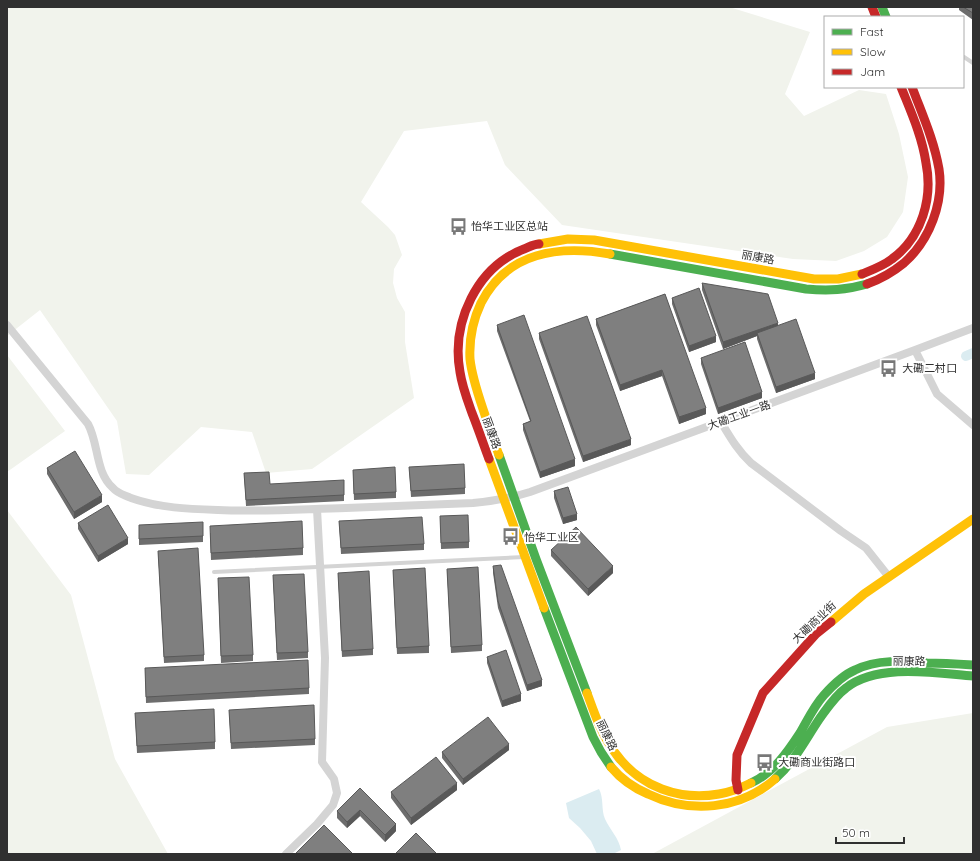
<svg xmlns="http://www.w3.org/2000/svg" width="980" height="861" font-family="Quicksand,'Noto Sans SC',sans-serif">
<rect width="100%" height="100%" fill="#fff"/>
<!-- green -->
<path fill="#f1f3ec" d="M7,7h722l81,25 -25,62 19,22 55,-26 27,4 13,40 9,43 -5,35 -16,25 -23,14 -28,10 -43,-2 -231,-34 -57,-60 -18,-44 -83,10 -43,71 27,25 7,8 7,20 -8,14 -1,14 4,15 8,14v30l9,56 -102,71 -46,4 -14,-41 -51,-5 -52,48 -23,-1 -9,-53 -77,-111 -33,26z
M7,355l58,76 -58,41z
M7,510l64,85 44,164 53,95h-161z
M973,713v141h-321l235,-127z"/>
<!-- water -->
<path fill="#dbecf1" d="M599,789c5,9 2,21 6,30 5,11 14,19 16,31l-8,4h-16l-6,-13 -11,-13 -11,-10 -3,-15z"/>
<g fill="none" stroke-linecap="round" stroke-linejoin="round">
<!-- canal -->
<path stroke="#dbecf1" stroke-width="10" d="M966,356l7,-3"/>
<!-- lane -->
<path stroke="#d4d4d4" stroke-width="4" d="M964,57l9,6
M214,572l310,-15"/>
<!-- street -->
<path stroke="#d4d4d4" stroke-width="8" d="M7,325l81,99c11,20 7,48 25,64 5,6 12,7 18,10 28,10 58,11 87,12 43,2 85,-1 128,-2 42,-2 85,-3 127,-5 20,-2 38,-5 57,-11l385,-142 58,-22
M915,350l22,44 36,31
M721,422c9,15 17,29 30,41l90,68 25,17 23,29
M286,854l31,-30 16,-19 4,-12 -3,-14 -12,-17 3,-104 -8,-149"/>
<!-- fast -->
<path stroke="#4caf50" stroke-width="9" d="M882,7l4,10
M610,254l196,35c23,2 40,1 61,-5
M499,455l37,104 51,134
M544,608l49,129 8,15 10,15
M775,779c21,-19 30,-39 45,-61 8,-11 15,-22 26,-30 32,-25 89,-15 127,-12
M751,783c22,-10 36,-30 49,-50 7,-12 14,-27 24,-38 9,-10 19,-20 31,-25 22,-11 48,-9 72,-7 15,0 31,1 46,2"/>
<!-- slow -->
<path stroke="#ffc107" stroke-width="9" d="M539,244l29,-5 26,1 220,39h24l24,-5
M499,455c-5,-13 -10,-27 -14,-40 -6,-18 -13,-37 -15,-56 -1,-19 3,-39 11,-56 26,-51 78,-58 129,-49
M489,459l55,149
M831,622l33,-28 109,-75
M587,693c8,22 15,43 29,61 24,33 64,47 103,40 12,-2 22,-6 32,-11
M611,767c10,12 23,21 37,27 42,20 92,16 127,-15"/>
<!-- jam -->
<path stroke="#c62828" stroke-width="9" d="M872,7l4,10
M862,274c10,-4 21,-8 30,-15 30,-22 41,-61 34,-96 -4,-27 -15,-51 -25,-76
M867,284c14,-5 26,-12 37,-21 26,-23 40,-61 35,-94 -5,-29 -17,-55 -27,-82
M489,459c-6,-16 -11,-31 -17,-46 -5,-14 -10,-27 -12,-41 -9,-50 17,-105 64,-123 5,-2 10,-5 15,-5
M738,790l-2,-10 1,-25 26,-62 53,-59 15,-12"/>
</g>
<!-- wall -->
<path fill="#6d6d6d" d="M959,7h14v13l-14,-10z
M702,283l76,42 37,54 -39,14 -19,-54v-3l-34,13 -21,-59z
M665,294l41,120 -27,10 -17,-48 -42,15 -24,-66v-6z
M672,298l44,44 -27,10 -17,-48z
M497,325l78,141 -35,12 -17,-48v-6l7,-3 -33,-90z
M539,333l92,112 -48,17 -44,-123z
M701,358l61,40 -44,16 -17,-50z
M409,467l56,21v6l-54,3z
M47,468l55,34 -28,17 -27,-45z
M353,470l43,22v6l-42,2z
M244,473l26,11 74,11v6l-98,5z
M554,491l23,29 -14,4 -9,-26z
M440,516l29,26v6l-28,1z
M339,521l85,23v6l-83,4z
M78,523l50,21 -30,18 -20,-33z
M139,525l64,11v6l-64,3z
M210,533l93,15v7l-92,5z
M551,550l62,23 -25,23 -37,-40z
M158,551l46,104v6l-40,2z
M493,566l49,120 -15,5 -29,-83 -5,-35z
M447,569l35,76v6l-31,2z
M393,570l36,76v7l-32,1z
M338,573l35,76v6l-31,2z
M273,575l35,77v6l-31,2z
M218,578l35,77v6l-32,2z
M487,657l34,44 -19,6 -15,-44z
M145,668l164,20v6l-163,9z
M229,710l86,29v6l-84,4z
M135,713l80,29v7l-78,4z
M509,750l-46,35 -21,-27v-6z
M360,788l36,43 -11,11 -25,-26 -13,12 -10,-10v-7z
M457,790l-46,35 -20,-27v-6z"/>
<!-- shaded-wall -->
<path fill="#595959" d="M778,323v6l-21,4v3l-34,13v-7z
M716,336v6l-27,10v-6z
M662,370v6l-42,15v-6z
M815,373v6l-39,14v-6z
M762,392v6l-44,16v-6z
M706,408v6l-27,10v-7z
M631,439v6l-48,17v-6z
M575,459v7l-35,12v-6z
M102,495v7l-28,17v-7z
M577,514v6l-14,4v-6z
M128,538v6l-30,18v-6z
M613,566v7l-25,23v-7z
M542,680v6l-15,5v-6z
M521,694v7l-19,6v-6z
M509,744v6l-46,35v-6z
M457,783v7l-46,35v-7z
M360,810v6l-13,12v-6z
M396,824v7l-11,11v-7z"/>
<!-- building -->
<path fill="#7f7f7f" stroke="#595959" d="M963,7h10v6z
M702,283l66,11 10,29 -55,19z
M699,288l17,48 -27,10 -17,-48z
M665,294l41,114 -27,9 -17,-47 -42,15 -24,-66z
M524,315l51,144 -35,13 -17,-48 8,-3 -34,-96z
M587,316l44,123 -48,17 -44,-123z
M796,319l19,54 -39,14 -19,-54z
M745,342l17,50 -44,16 -17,-50z
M75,451l27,44 -28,17 -27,-44z
M464,464l1,24 -54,3 -2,-24z
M395,467l1,25 -42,2 -1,-24z
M269,472l1,12 74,-4v15l-98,5 -2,-27z
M568,487l9,27 -14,4 -9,-27z
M108,505l20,33 -30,18 -20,-33z
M468,515l1,27 -28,1 -1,-27z
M422,517l2,27 -83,4 -2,-27z
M302,521l1,27 -92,5 -1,-27z
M203,522v14l-64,3v-14z
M576,527l37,39 -25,23 -37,-39z
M198,548l6,107 -40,2 -6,-106z
M501,565l41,115 -15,5 -29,-84 -5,-35z
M478,567l4,78 -31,2 -4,-78z
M425,568l4,78 -32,2 -4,-78z
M369,571l4,78 -31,2 -4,-78z
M304,574l4,78 -31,1 -4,-78z
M249,577l4,78 -32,1 -3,-78z
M506,650l15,44 -19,7 -15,-44z
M308,660l1,28 -163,9 -1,-29z
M314,705l1,34 -84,4 -2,-33z
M214,709l1,33 -78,4 -2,-33z
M488,717l21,27 -46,35 -21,-27z
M436,757l21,26 -46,35 -20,-26z
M360,788l36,36 -11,11 -25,-25 -13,12 -10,-11z
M324,825l29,29h-58z
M416,833l21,21h-42z"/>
<!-- icons -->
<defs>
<symbol id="bus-bare" viewBox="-9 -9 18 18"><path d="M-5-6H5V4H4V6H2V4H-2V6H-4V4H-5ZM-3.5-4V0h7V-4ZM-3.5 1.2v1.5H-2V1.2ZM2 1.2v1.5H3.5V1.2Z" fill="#787878" stroke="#fff" stroke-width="2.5" paint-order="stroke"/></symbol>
</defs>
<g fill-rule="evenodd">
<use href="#bus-bare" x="446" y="214" width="25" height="25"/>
<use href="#bus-bare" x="876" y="356" width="25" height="25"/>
<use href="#bus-bare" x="498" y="524" width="25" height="25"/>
<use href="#bus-bare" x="752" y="750" width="25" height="25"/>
</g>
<g text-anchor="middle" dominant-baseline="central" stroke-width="4" stroke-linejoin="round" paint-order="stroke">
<!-- poi labels -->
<g font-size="11" fill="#303030" stroke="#fff" text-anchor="start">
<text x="471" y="226">怡华工业区总站</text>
<text x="902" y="368">大磡二村口</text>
<text x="524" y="537">怡华工业区</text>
<text x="778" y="762">大磡商业街路口</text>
</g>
<!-- street labels -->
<g font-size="11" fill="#303030" stroke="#fff">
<text transform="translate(758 257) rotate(10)">丽康路</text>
<text transform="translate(739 415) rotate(-20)">大磡工业一路</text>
<text transform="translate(492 433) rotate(70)">丽康路</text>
<text transform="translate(814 622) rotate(-43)">大磡商业街</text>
<text transform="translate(909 661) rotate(1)">丽康路</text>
<text transform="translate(607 735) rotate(64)">丽康路</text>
</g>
</g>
<!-- border -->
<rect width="980" height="861" fill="none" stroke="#303030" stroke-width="16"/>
<!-- legend -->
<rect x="824" y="16" width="140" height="72" fill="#ffffff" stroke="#acacac"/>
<rect x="832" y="29" width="20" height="6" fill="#4caf50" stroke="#acacac"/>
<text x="860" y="36" font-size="12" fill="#303030">Fast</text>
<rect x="832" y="49" width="20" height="6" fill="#ffc107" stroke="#acacac"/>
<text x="860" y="56" font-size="12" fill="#303030">Slow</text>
<rect x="832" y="69" width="20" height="6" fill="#c62828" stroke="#acacac"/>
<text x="860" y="76" font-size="12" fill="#303030">Jam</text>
<!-- scale -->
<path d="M836 837v6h68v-6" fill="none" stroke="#303030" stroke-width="2"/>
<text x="842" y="837" font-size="12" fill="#303030" stroke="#ffffff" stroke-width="3" paint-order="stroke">50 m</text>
</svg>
